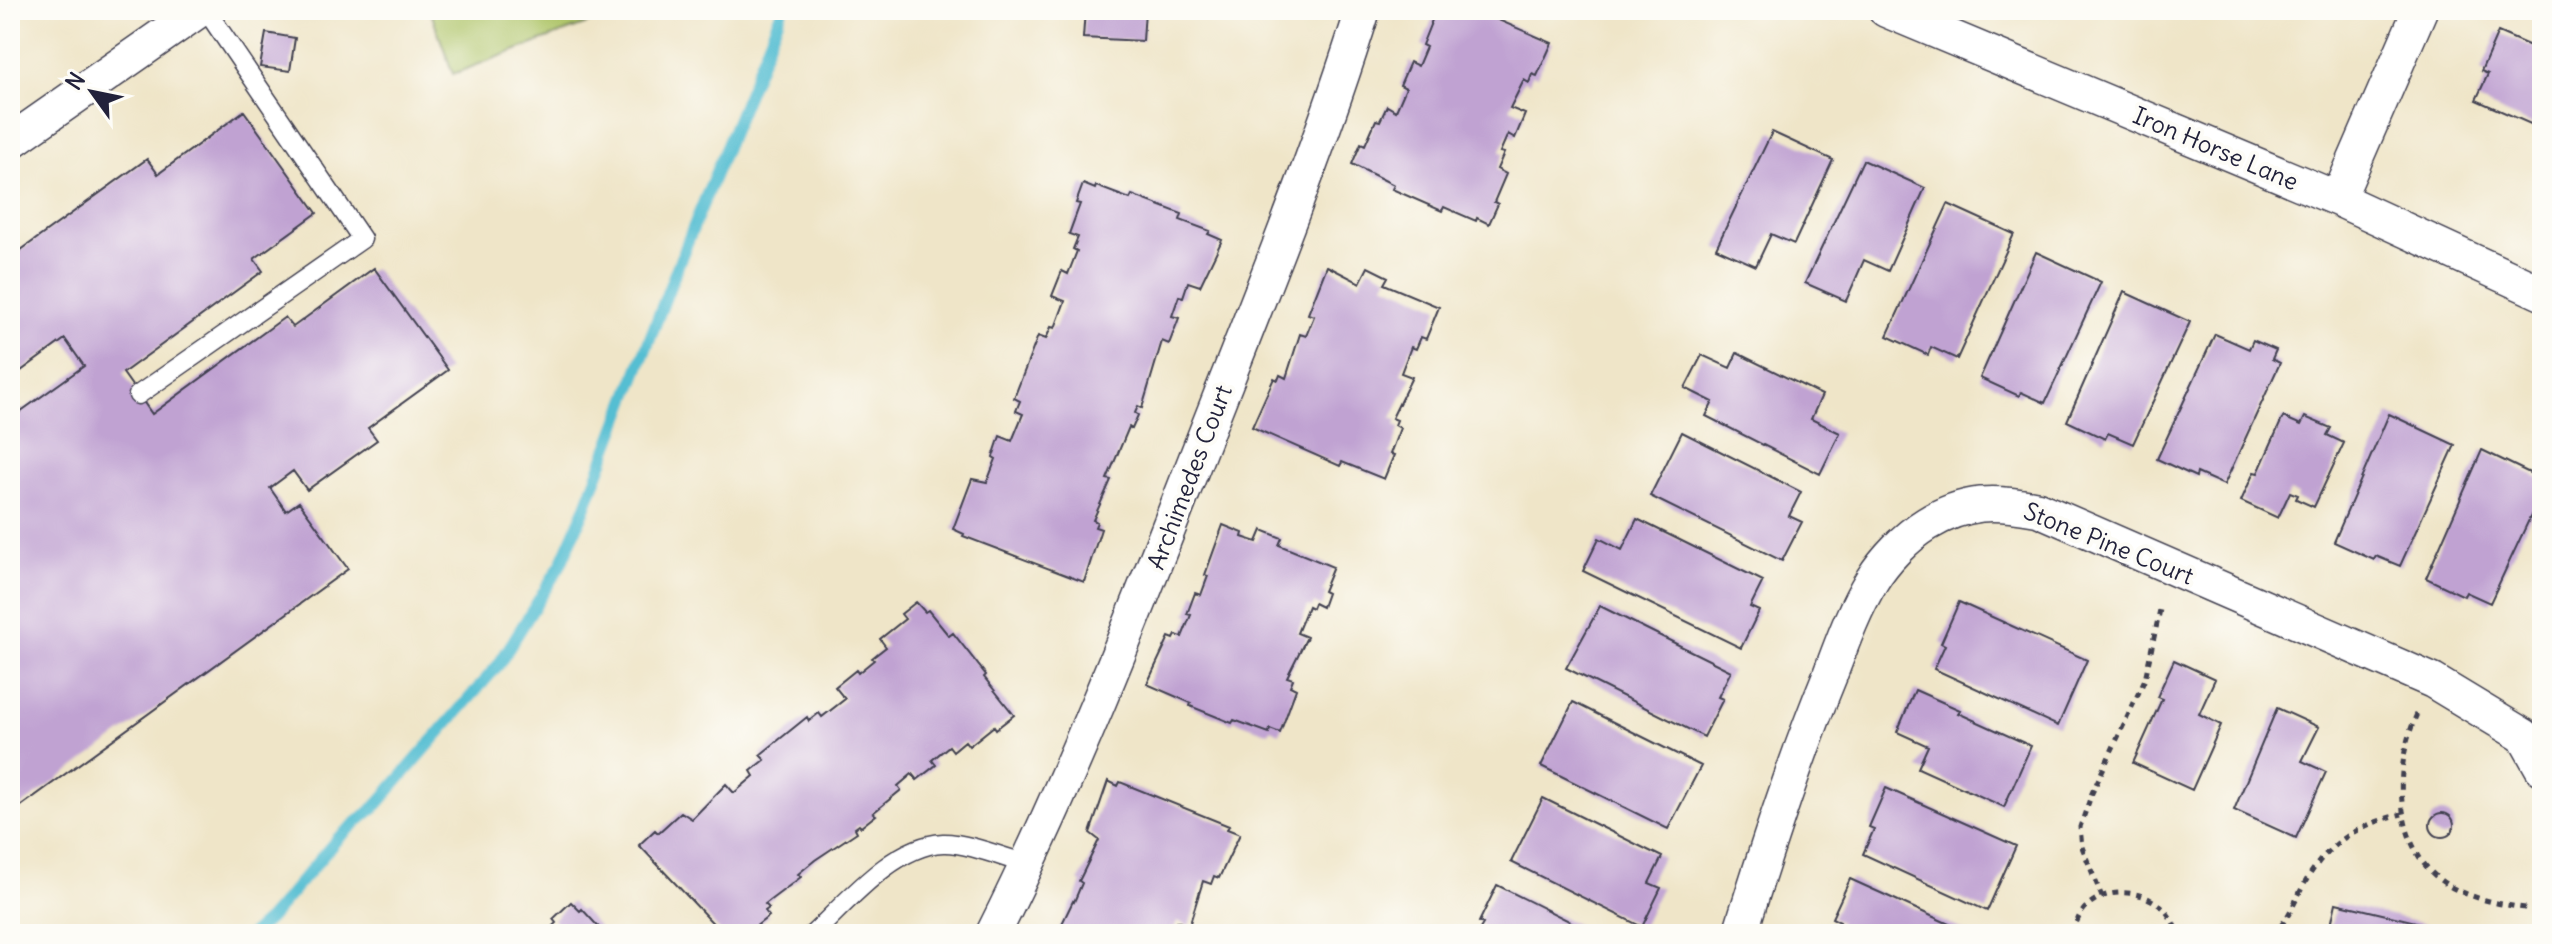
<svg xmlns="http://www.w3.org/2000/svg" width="2552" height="944" font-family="Delius,sans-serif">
<rect width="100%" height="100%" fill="#fdfcf7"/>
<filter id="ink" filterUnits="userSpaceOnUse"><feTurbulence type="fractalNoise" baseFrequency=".0125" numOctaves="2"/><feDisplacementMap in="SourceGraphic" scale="16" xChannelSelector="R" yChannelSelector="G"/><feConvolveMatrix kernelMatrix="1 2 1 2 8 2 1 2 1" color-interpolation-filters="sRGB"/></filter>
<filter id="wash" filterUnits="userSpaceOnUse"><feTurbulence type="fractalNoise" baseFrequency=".006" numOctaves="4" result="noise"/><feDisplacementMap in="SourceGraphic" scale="32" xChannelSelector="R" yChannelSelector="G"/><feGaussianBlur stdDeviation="1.8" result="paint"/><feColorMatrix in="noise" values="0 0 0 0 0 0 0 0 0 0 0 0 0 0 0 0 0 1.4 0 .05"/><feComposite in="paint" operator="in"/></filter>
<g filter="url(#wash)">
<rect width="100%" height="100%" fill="#efe5c8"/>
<!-- green -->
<path fill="#afc569" stroke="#687452" stroke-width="2" d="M430,10h194l-171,64z"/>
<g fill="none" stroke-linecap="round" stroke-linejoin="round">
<!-- stream -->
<path stroke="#55bed2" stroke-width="12" d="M252,934l17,-15 69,-81 37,-31 124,-143 62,-100 23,-53 94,-246 104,-255"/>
</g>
<g id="blocks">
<!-- building -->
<path fill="#c0a2d2" d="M1085,10h60l-2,31 -60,-3z
M1436,10h27l10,4 2,-4h25l-4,9 56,24 -15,33 -5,-2 -3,9 -5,-3 -14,28 15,6 -10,24 -7,-4 -8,18 4,1 -7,16 9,5 -12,28 4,2 -9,20 -12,-6 -1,3 -32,-14 -2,4 -50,-22 2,-4 -42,-21 9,-21 4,2 11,-25 4,1 7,-15 9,5 10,-23 -6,-3 10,-23 8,4 8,-19 -4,-2z
M2498,32l44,19v78l-66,-29 12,-26 -7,-3z
M266,33l29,5 -5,33 -30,-4z
M244,111l73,102 -63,46 9,12 -140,102 29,41 133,-97 8,10 81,-59 74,102 -80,58 9,12 -70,50 -14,-19 -23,17 16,23 13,-9 49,67 -338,245v-395l74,-53 -19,-27 -55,40v-121l137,-99 11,15z
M1772,132l61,28 -39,84 -23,-10 -15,32 -40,-18z
M1863,160l62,28 -37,83 -24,-11 -18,41 -41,-18z
M1083,184l12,5 1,-3 34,13 2,-4 50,19 -2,6 30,11 -2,3 14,6 -22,46 -12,-4 -5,15 -4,-1 -7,20 7,2 -10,26 -7,-3 -20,67 -4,-2 -3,7 3,2 -6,14 -3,-2 -22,52 4,1 -18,40 4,2 -2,5 6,2 -17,53 -121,-46 1,-2 -11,-5 19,-50 15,3 9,-23 -3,-2 7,-21 12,5 11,-27 -7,-3 4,-10 -6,-3 24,-62 8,3 5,-12 4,1 10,-27 -13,-5 10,-25 6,3 9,-23 -4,-2 5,-12 -9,-3 11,-30 -4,-1z
M1948,204l66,30 -57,125 -26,-12 -3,8 -41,-19z
M2036,252l65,30 -56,121 -24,-11 -2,4 -39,-18z
M1327,266l33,17 8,-16 20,10 -4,7 55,23 -13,32 -5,-2 -5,12 -5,-2 -10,26 11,4 -20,41 5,2 -2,5 5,3 -10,26 4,1 -10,24 -42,-17 -2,4 -88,-39 22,-49 4,2 2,-5 6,3 14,-44 6,2 8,-20 -6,-2z
M2124,292l66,30 -57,122 -25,-11 -3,6 -38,-18z
M2215,334l34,15 4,-9 23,10 -4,9 8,4 -56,122 -27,-12 -1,4 -39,-18z
M1737,353l85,42 -11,24 29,14 -20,41 -114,-58 7,-14 -28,-14 17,-33 28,13z
M2389,414l66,31 -55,121 -24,-10 -2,4 -40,-18z
M2283,417l18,8 4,-8 26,11 -4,7 17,8 -30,64 -18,-8 2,-4 -8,-3 -12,26 -37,-17 13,-29 4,1z
M1682,432l119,60 -12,24 13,6 -20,39 -132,-65z
M2482,450l60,29v13l-52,111 -24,-11 -2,4 -38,-18z
M1637,519l126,62 -13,26 9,4 -18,37 -158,-77 16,-33 23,12z
M1223,525l20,8 -1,4 15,5 5,-12 20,8 -3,7 54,22 -10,24 4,2 -5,14 -8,-4 -2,5 -4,-2 -11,27 10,4 -20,40 6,2 -3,7 6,3 -16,44 -10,-4 -1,4 -35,-13 -2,3 -42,-17 1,-3 -44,-19 22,-47 5,2 2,-4 6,2 9,-22 -4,-1 8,-21 6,2 7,-19 -3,-1z
M916,602l9,10 3,-2 21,26 4,-3 33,42 -2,2 30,38 -18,14 -2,-3 -25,20 -4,-5 -12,10 -4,-5 -17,14 4,5 -19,15 -5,-6 -14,12 3,4 -28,23 3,2 -15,12 -2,-2 -4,3 2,4 -42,28 -17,14 3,3 -36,27 4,4 -4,3 4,5 -23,18h-23l-84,-89 16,-15 3,3 23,-21 11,7 34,-35 8,9 20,-17 -3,-5 14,-11 -5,-5 47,-38 2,4 10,-8 3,4 23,-18 -10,-12 21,-17 2,3 16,-13 -2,-2 14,-11 -6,-8 25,-20 -4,-5z
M1959,602l128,58 -29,66 -124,-57 11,-24 -4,-2z
M1600,606l131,65 -13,26 5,2 -19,38 -138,-69z
M2174,660l41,19 -16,35 22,11 -29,65 -59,-27 29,-64 -5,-2z
M1915,690l45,20 -2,3 73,33 -27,61 -86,-39 10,-22 -31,-14z
M1573,702l128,64 -33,63 -127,-63z
M2277,708l42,19 -17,34 24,11 -30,66 -62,-28z
M1108,781l10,5 2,-4 109,44 -2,3 13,5 -21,44 -5,-2 -3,8 -8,-3 -14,45 -12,-5 -5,13h-115l16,-33 1,1 8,-19 -3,-2 20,-41 -9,-7z
M1886,788l130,58 -29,65 -124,-57 11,-25 -5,-2z
M1543,798l119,59 -13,26 12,5 -19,39 -131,-65z
M2430 825a12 12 0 1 1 24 0a12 12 0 1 1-24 0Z
M1850,879l121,55h-137l6,-12 -8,-4z
M1497,885l98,49h-118l6,-10 -4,-2z
M571,902l9,9 2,-2 23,25h-61l12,-11 -3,-4z
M2336,903l126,30v1h-133z"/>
</g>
</g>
<g filter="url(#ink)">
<use href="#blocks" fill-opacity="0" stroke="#413f50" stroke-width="2"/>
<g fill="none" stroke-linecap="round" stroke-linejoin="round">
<defs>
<path id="service" d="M138,395l224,-156 -156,-229
M813,934c33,-31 81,-89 130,-91 22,-1 62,15 84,21"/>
<path id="minor" d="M1886,10l452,189 204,94
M10,142l189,-132
M2338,199l82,-189
M993,934c80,-159 144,-325 209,-491 56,-143 115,-286 161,-433
M1740,934c27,-88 55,-174 90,-259 12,-32 24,-66 42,-95 13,-21 34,-43 55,-56 39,-24 68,-23 111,-15l395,172 91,55 18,32"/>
</defs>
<!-- service casing -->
<use href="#service" stroke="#413f50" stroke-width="21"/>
<!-- minor casing -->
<use href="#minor" stroke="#413f50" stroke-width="37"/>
<!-- path -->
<path stroke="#413f50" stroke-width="5" stroke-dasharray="6 6" stroke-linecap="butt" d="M2417,714c-26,56 -24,147 40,176 27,12 56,17 85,20
M2102,897l-20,-50 -2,-20 12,-34 53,-114 16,-74
M2074,934c6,-56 91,-54 103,0
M2272,934c13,-9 21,-28 28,-42 23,-46 53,-66 102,-78"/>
<!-- service -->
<use href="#service" stroke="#fff" stroke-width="18"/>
<!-- minor -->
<use href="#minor" stroke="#fff" stroke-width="34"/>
</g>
</g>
<g text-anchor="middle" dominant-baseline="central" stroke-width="8" stroke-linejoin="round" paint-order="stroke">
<!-- street labels -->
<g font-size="24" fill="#22223b" stroke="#fdfcf7">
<text transform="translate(2216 148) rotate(23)">Iron Horse Lane</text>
<text transform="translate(1189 477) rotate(-69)">Archimedes Court</text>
<text transform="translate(2109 543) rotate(22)">Stone Pine Court</text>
</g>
</g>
<!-- margin -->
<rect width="2552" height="944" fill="none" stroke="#fdfcf7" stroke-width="40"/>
<!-- north arrow -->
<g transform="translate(92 92) rotate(303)" stroke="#fdfcf7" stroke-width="6" paint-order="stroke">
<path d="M0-6L14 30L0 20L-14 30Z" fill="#22223b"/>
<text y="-12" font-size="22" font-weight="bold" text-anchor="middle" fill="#22223b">N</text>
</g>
</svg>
